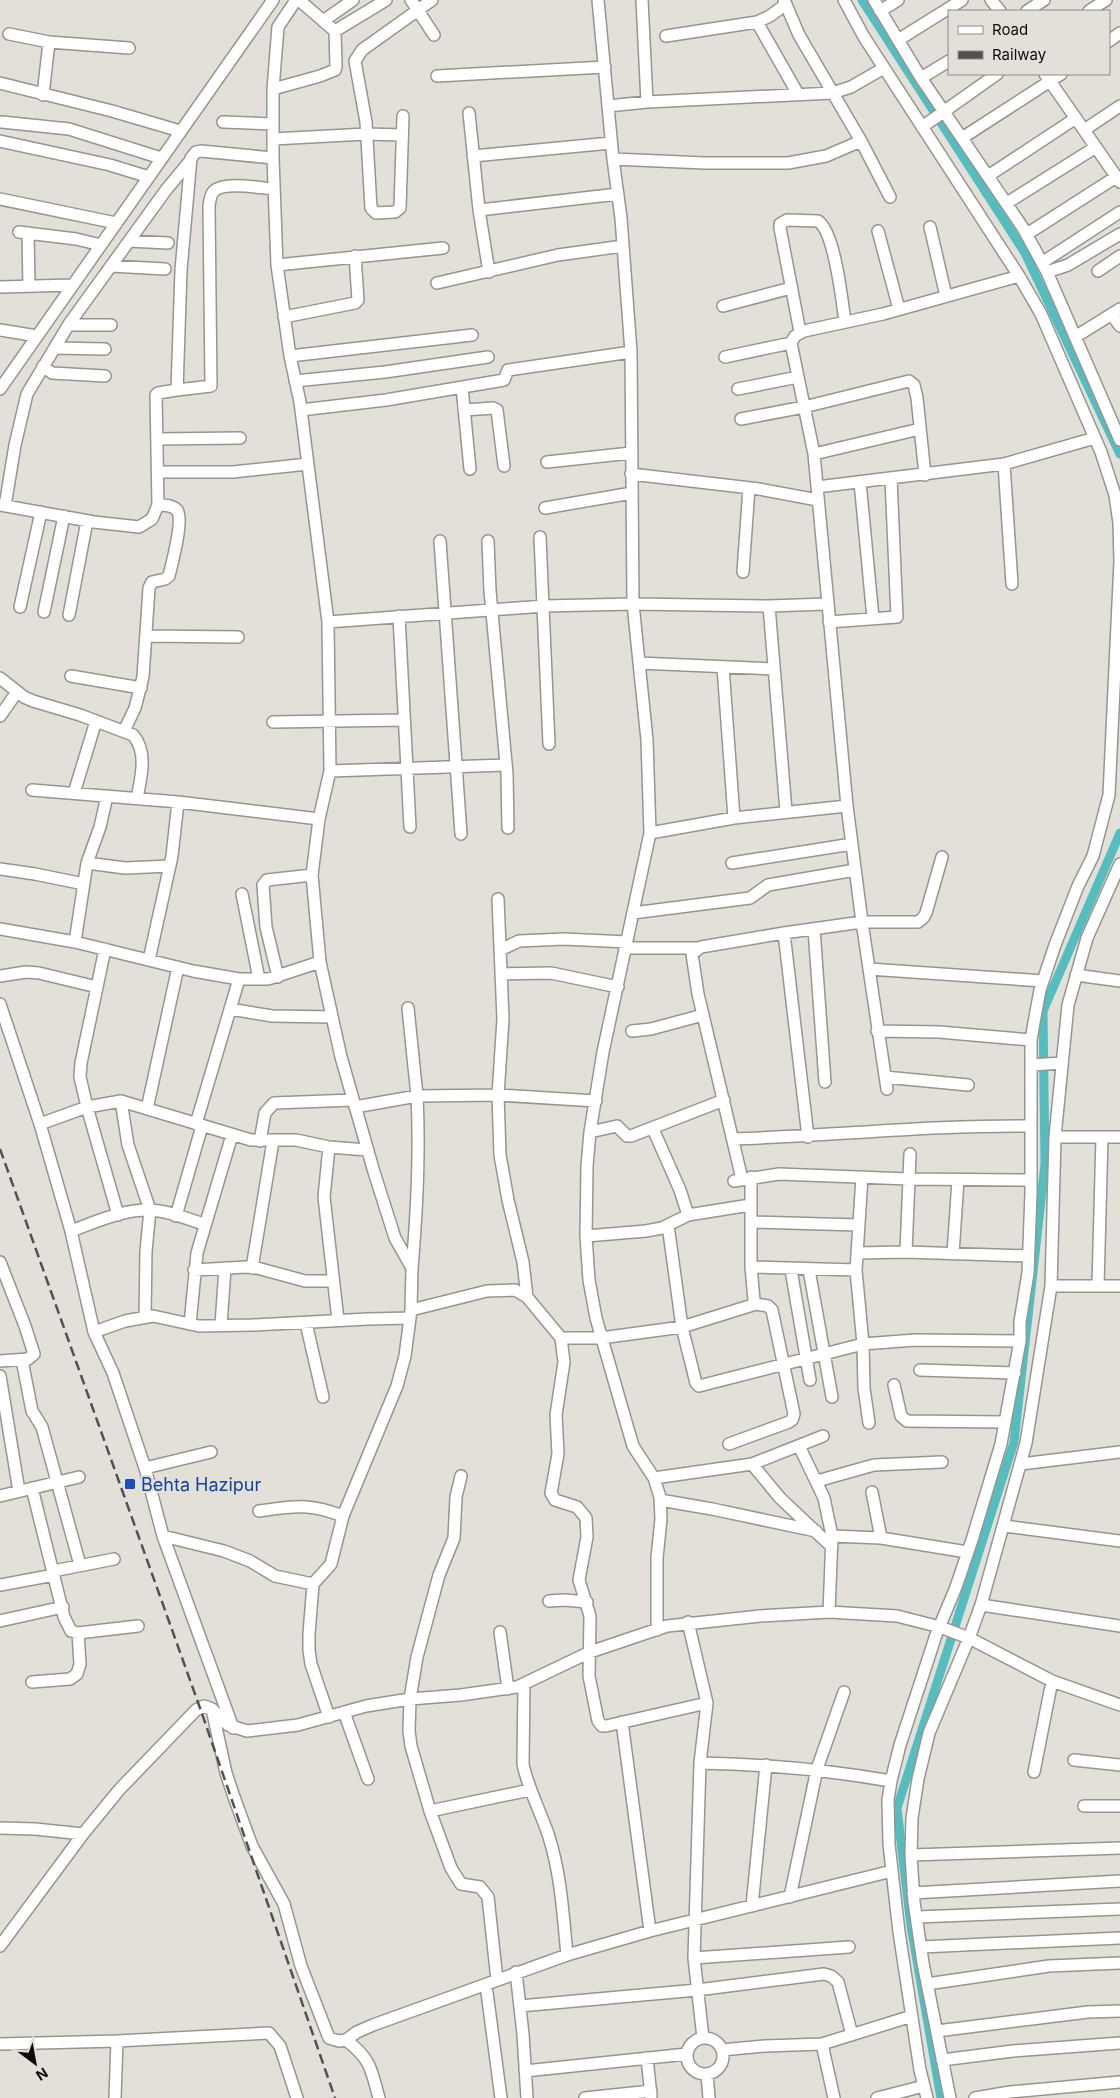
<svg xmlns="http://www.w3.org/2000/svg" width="1120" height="2098" font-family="Inter,sans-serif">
<rect width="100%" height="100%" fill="#e2e0d9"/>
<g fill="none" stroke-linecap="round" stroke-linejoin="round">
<!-- canal -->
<path stroke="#55bdbf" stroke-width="9" d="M862,0l163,253 95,201
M941,2098l-30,-172 -14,-118 117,-366 31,-278 -2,-153 77,-178"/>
<defs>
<path id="minor" d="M296,0l-18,27 -5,62v69l4,107 13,91 10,46 28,220 2,149 -11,48 -7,56 8,87 21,95 33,115 21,66 17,30 -1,42 -6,46 -8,30 -54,130 -12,48 -18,20 -4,50v16l2,14 18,53
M299,0l36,31 51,-31
M411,0l23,35
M598,0l15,159 8,59 10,134 2,252 14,136 3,93 -47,219 -13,80 -3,34 -1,70 3,44 7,38 37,128 21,32 6,19 1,22 -4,39v72
M642,0l5,102
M784,0l15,35 62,106 29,56
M844,0l20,37 155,239 22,38 60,138 14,43 4,28 1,38 -11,234 -16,61 -15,30 -23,59 -15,45 -5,27 -4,23v153l-3,80 -8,49v19l-19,103 -29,96 -16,47 -20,48 -36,110 -9,36 -3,19 1,44 10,88 21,138 7,28
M874,0l47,78 102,150 24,44 73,168
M991,0l9,11
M880,11l18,-11
M1027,11l17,-11
M1089,11l17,-11
M323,21l30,-21
M757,22l41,72
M9,34l40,8 80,6
M666,36l91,-14 13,-6 16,-12
M898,40l64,-40
M1109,41l11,-8
M1045,74l75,108
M437,76l168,-9
M921,78l28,-17
M0,83l112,28 68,20
M273,89l47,-13 15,-6 1,-3 -1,-36
M43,95l6,-53
M608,106l39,-4 185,-9 19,-6 33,-19
M469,113l10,97 10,62
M403,116l-3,92 -5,4 -19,1 -5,-5 -5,-86 -11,-61 7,-11 70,-50
M2,122l67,7 92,29
M223,122l50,2
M922,127l75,-53
M1084,130l36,-24
M962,138l99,-64
M273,139l93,-5 36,1
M0,141l110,24 39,12
M473,156l138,-13
M613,159l92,4h83l38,-7 35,-15
M988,176l88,-58
M0,199l116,24
M1007,203l89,-56
M479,210l139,-16
M930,227l16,69
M878,231l21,78
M19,232l57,7 25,6
M28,233l1,53
M1027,234l89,-57
M129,241l39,2
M1043,262l77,-50
M277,265l166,-17
M111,266l54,3
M1098,271l22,-15
M1047,272l21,-7 52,-31
M437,283l121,-28 65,-9
M0,287l72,-2
M723,306l68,-18
M1112,315l8,11
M284,317l71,-14 3,-3 -3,-44
M69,325h42
M0,330l37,6
M800,332l-20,-104v-4l7,-4 31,1c17,11 24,80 27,101
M1075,337l45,-28
M55,348l50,1
M290,356l182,-21
M725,357l66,-14
M43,366l9,7 53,3
M295,381l90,-9 103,-15
M462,387l8,82
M0,389l273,-389
M738,389l60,-12
M177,390l34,-4 -2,-180c1,-5 1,-11 5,-15 10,-10 46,-3 60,-2
M301,410l85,-10 118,-20 4,-10 123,-18
M464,410l29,-2 4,2 7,56
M741,419l63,-12 105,-26 5,4 3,13 8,77
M158,439l82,-1
M814,454l106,-25
M547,462l84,-9
M1004,464l8,120
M159,472h74l75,-8
M631,474l128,15 59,11
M860,482l13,136
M817,487l187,-23 91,-26
M0,505l94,17 45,5 13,-8 6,-14 -2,-110 2,-2 19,-3 4,-120 10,-112 5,-6 5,-1 72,7
M5,506l10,-61 12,-51 42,-70 97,-134 24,-29
M545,508l87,-15
M540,537l9,207
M440,541l21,293
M488,541l2,50 17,183 1,54
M743,572l6,-84
M769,606l17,205
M20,607l21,-95
M44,612l20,-96
M69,615l18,-94
M399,616l11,211
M328,622l216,-16 89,-2 136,2 58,-2
M829,622l68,-5 -6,-138
M146,636l92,1
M639,663l135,6
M723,667l11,151
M71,676l70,12
M0,678l24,19 9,4 47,14 53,20c15,17 8,43 4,63
M0,716l17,-24
M273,722l131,-2
M124,731l11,-23 8,-31 6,-89 3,-6 13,-3 4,-3c3,-13 15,-56 8,-66 -5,-5 -12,-5 -19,-5
M330,771l176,-6
M32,790l146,12 141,17
M74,793l22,-72
M650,833l84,-15 113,-12
M87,863l38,5 45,-2
M732,863l120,-19
M0,869l35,5 49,10
M242,894l17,85
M498,899l5,120 -5,76 2,60 8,45 15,62 4,35
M633,913l117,-15 18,-13 87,-15
M0,929l75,13 118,29 46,8h29l52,-17
M814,929l11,153
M784,933l24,204
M75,942l12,-79 13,-36 7,-31
M626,948h72
M105,949l-24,114 -1,14 7,30 31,108
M500,950l19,-9 45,-2 63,3
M149,960l23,-104 6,-54
M869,969l174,12
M501,974l50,-1 67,14
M1076,975l44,6
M0,976l26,-4 13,1 58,14
M278,977l-12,-50 -3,-42 4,-5 45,-5
M0,1004l40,120 31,107 23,101 19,41 32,95 18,68 70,192
M230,1009l42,7 60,1
M632,1031l19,-2 52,-14
M877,1031l62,1 92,8
M1031,1065l31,-2
M885,1077l83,8
M887,1089l-25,-167 -15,-116 -33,-352 -23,-111 4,-7 9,-5 79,-17 136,-38
M121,1101l7,44 22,65 -4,41 -1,66
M355,1107l62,-11 -9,-88
M147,1109l31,-142
M40,1124l47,-17 34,-6 130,39h45l33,7 38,3
M196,1124l43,-145
M653,1129l27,61 8,25
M590,1132l27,-6 10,10h4l93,-36
M1055,1137h65
M733,1139c99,-3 198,-14 297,-13
M260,1141l5,-28 9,-10 79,-3
M329,1147l-5,50 14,123
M862,1177l-6,93 7,74 1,44 5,35
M742,1179l-44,-185 -6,-40 9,-7 83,-14 78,-11h56l5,-4 3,-5 16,-56
M734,1181l45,-7 130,5 121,1
M176,1216l26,-90
M751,1222l107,3
M668,1225l14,102 14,56 3,3 164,-42 52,-4 105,1
M71,1231c27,-10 59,-25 88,-20 15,2 31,9 45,13
M586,1236l60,-5 16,-3 26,-13 62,-10
M906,1252l4,-98
M857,1253l49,-1 122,4
M953,1254l5,-74
M0,1262l25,64 9,28 -6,5 -28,2
M751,1267l105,3
M252,1268l21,-127
M412,1268c5,-58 8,-114 5,-172l81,-1 98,6
M194,1270l52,-3 11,1 48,13h28
M791,1270l19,110
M809,1270l23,127
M1098,1285l4,-148
M1051,1286h69
M411,1310l76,-19 28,-1 12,7 34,41 3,24 -8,53 2,39 -7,39 4,7 22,7 9,11 1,19 -8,43 11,36 -1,60 9,45 4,5h4l101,-23
M306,1323l17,74
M190,1324l7,-71 35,-118
M221,1325l4,-57
M94,1332l31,-11 28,-5 46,10 53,-1 116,-6 42,-1
M561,1338h40l81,-11 74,-23
M22,1360l10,51 10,16 38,138
M920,1370l95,3
M0,1376l19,115
M894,1385l7,31 6,5 97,1
M729,1444l60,-22 3,-2 2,-6 -22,-104 -4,-4 -12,-2 -2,-4 -3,-33v-90
M799,1446l25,52 8,38 -3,76
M752,1464l28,34 52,49
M1021,1464l99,-12
M145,1468l66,-16
M461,1476l-5,21 -2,41 -15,37 -22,82 -7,42 -1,32 2,15 19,65 21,57 10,16 19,3 8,10 9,83
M654,1478l98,-14 71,-28
M817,1481l57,-16 68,-3
M32,1488l32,129 7,14 7,2 60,-7
M872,1492l9,46
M0,1496l79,-19
M660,1500l52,9 104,22
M259,1511c36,-5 49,-8 84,5
M1004,1526l116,15
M163,1536l61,15 26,10 25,15 38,8
M832,1536l49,2 86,14
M53,1571l61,-12
M0,1585l54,-10
M549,1601l15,-1 23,2
M981,1605l139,21
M0,1621l63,-14
M688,1622l19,81 -7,60 -6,195 9,80
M500,1632l8,57
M32,1682l38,-3 7,-5 3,-10 -2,-31
M524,1684l-1,80c5,25 18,48 26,73 12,38 14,78 18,118
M212,1709l14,64 8,24 18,49 32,58 17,62 28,72 10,3 7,-1 11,-8 16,-7 194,-70 83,-24 242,-60
M344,1712l24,67
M622,1722l28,209
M1074,1760l46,5
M700,1763c65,1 127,7 191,18
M1034,1772l18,-91
M1084,1806h36
M430,1811l100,-21
M0,1828l35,1 48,5
M911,1855l209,-7
M913,1893l207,-12
M790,1897l27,-128 27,-77
M752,1906l14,-141
M917,1917l203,-8
M0,1946l83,-112 36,-44 77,-80 8,-4 8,3 16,16 19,6 51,-6 68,-19 44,-7 51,-4 56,-8 73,-35 77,-26 93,-10 69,-4 68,4 43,11 29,11 83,43 68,24
M921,1947l199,-9
M694,1958l155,-11
M516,1972l7,62 4,64
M927,1984l122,-18 71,-3
M486,1985l15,113
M520,2006l177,-16 127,-16 7,2 7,6 14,53
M937,2031l151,-19 32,-1
M687 2056a18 18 0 1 1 36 0a18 18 0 1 1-36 0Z
M346,2040c25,19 25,29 33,58
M0,2044l117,-3 152,-8 11,13 17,52
M822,2044l12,54
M722,2050l43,-4 57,-2 90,-28
M647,2058l4,38
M942,2060l71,-9 107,-8
M525,2071l162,-17
M707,2074l2,24
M115,2098l2,-57
M585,2098l66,-7
M877,2098l47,-12
M950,2098l-27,-135 -9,-61 -3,-47 1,-37 6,-39 11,-46 40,-95 12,-33 45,-162 25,-157 4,-149 13,-132 19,-67 33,-74
M975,2098l35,-6 110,-10"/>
</defs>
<!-- minor casing -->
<use href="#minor" stroke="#97958e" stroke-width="14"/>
<!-- minor -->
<use href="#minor" stroke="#fff" stroke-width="11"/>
<!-- rail -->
<path stroke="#52514d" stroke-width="2.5" stroke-dasharray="10 5" stroke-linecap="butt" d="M0,1149l200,559 135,390"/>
</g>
<!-- markers -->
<rect fill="#1a4fb4" stroke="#e2e0d9" stroke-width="2" x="124" y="1478" width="12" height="12" rx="2.5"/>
<g text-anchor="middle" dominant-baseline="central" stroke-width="4" stroke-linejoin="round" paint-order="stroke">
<!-- transit labels -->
<g font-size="18" fill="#164399" stroke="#e2e0d9" text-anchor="start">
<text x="141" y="1484">Behta Hazipur</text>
</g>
</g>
<!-- legend -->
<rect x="948" y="10" width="162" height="65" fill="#e2e0d9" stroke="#8d8b86"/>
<rect x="958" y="26" width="25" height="8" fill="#ffffff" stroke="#8d8b86"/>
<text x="992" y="35" font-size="15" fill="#0d0c0a">Road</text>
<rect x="958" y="51" width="25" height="8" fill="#52514d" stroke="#8d8b86"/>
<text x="992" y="60" font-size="15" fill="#0d0c0a">Railway</text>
<!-- north arrow -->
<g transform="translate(35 2063) rotate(148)" stroke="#e2e0d9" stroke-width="4" paint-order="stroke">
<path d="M0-4L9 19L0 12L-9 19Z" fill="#0d0c0a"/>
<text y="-8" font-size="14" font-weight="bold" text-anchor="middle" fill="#0d0c0a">N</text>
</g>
</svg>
